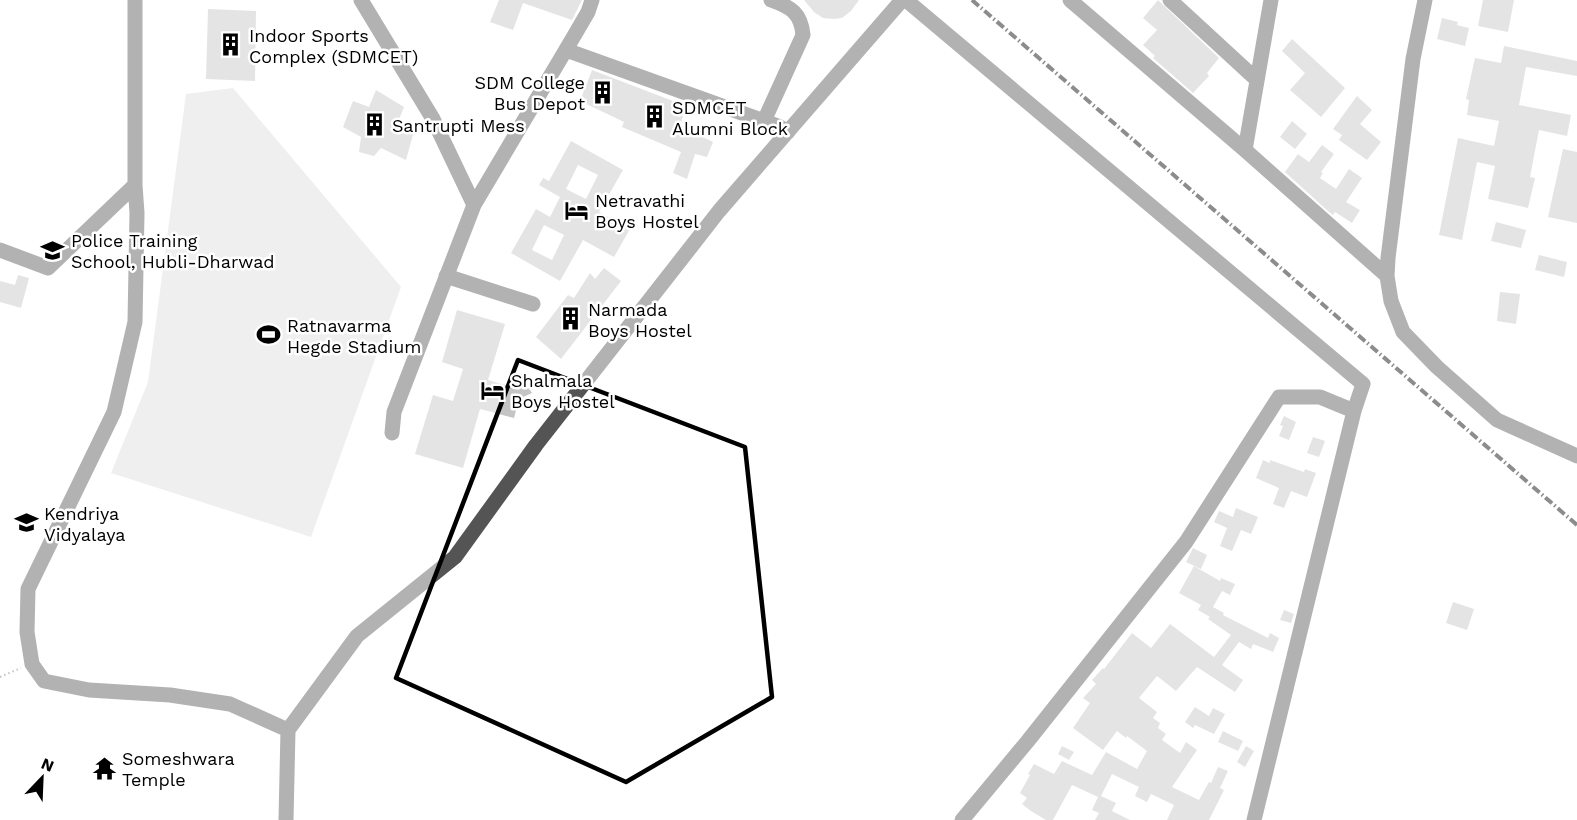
<svg xmlns="http://www.w3.org/2000/svg" width="1577" height="820" font-family="'Work Sans',sans-serif">
<rect width="100%" height="100%" fill="#fff"/>
<!-- green -->
<path fill="#dbdbdb" d="M233,88l168,199 -90,250 -200,-64 37,-91 38,-288z"/>
<!-- building -->
<path fill="#c4c4c4" fill-rule="evenodd" d="M499,0h83l-10,20 -49,-17 -10,27 -23,-8z
M804,0h55l-8,11 -9,7 -8,1 -11,-1 -9,-6z
M1158,0l61,58 -12,15 2,3 -16,17 -40,-35 2,-2 -12,-11 14,-15 -14,-12z
M1483,0h31l-6,32 -30,-6z
M208,9l48,2 -1,70 -49,-2z
M1442,18l16,4 -1,3 12,3 -4,18 -28,-7z
M1292,39l53,49 -24,29 -31,-27 15,-17 -23,-22z
M1504,46l73,15v15l-51,-9 -7,38 52,10 -4,21 -28,-6 -9,47 5,1 -7,30 -40,-9 7,-33 -18,-4 -15,78 -23,-5 19,-97 36,8 5,-25 -32,-6 2,-15 -3,-1 9,-41 26,5z
M592,70l94,36 -6,20 33,16 -6,15 -12,-3 -8,25 -14,-6 8,-21 -59,-25 2,-5 -44,-21z
M376,90l28,17 -6,15 16,9 -8,29 -25,-12 -7,8 -15,-4 2,-15 -18,-10 10,-26 16,6z
M1357,96l15,14 -12,14 21,18 -14,18 -28,-20 3,-5 -9,-6z
M1292,121l15,13 -12,15 -15,-12z
M571,141l52,29 -24,42 31,17 -16,28 -31,-17 -23,41 -49,-28 25,-44 14,8 10,-20 -21,-12 4,-7 6,3zM578,165l20,10 -12,24 -20,-10zM544,225l20,10 -12,25 -20,-10z
M1322,145l12,9 -13,18 2,1 -3,5 16,11 13,-20 13,9 -16,24 14,8 -8,13 -17,-11 -2,3 -4,-3 -44,-40 13,-18 11,8z
M1563,149l14,3v71l-29,-6z
M1496,222l30,8 -5,18 -30,-7z
M1539,255l28,7 -3,15 -29,-7z
M604,268l17,13 -60,78 -25,-22 32,-42 6,3 16,-25 5,6z
M18,275l11,3 -8,30 -21,-6v-21l15,4z
M1500,292l20,2 -4,30 -19,-3z
M457,310l48,14 -17,56 24,7 11,-7 9,13 -13,6 -5,19 -34,-9 -17,59 -48,-14 18,-59 20,6 10,-32 -21,-7z
M1284,416l12,6 -7,18 -10,-4 4,-10 -3,-1z
M1313,437l12,4 -6,16 -12,-4z
M1263,460l7,3v-3l34,12 1,-3 11,4 -9,24 -16,-6 -7,17 -11,-4 6,-16 -23,-10z
M1236,508l22,9 -7,17 -10,-4 -9,21 -12,-5 7,-18 -13,-6 5,-11 14,6z
M1193,548l14,7 -6,14 -15,-7z
M1194,566l26,15 1,-3 14,6 -5,11 -8,-4 -9,16 11,6 -1,2 45,23 2,-5 9,5 -6,14 -20,-8 -2,5 -12,-7 -17,23 21,15 -8,12 -38,-25 -21,24 -19,-15 -18,22 18,14 -4,6 7,5 -2,5 8,6 -4,6 18,13 6,-11 11,8 -25,37 27,13 10,-18 2,1 7,-16 10,4 -8,17 4,2 -15,30h-42l7,-15 -23,-11 -4,8 -12,-6 4,-9 -27,-13 -11,22 15,7 -4,8 18,9h-35l4,-7 -7,-3 6,-13 -26,-12 -19,35h-7l-15,-9 -9,-7 5,-6 -7,-5 10,-18 -2,-1 6,-10 20,10 8,-13 30,14 14,-23 31,17 10,-18 -20,-15 -1,2 -9,-7 -14,19 -30,-22 17,-25 -7,-5 13,-14 -4,-4 11,-12 1,1 28,-36 19,15 19,-24 44,33 17,-22 -23,-16 2,-2 -12,-7 3,-5 -22,-12z
M1453,602l21,7 -7,21 -21,-7z
M1284,610l10,4 -3,9 -11,-3z
M1195,707l14,9 4,-8 12,6 -11,20 -19,-9 -2,3 -8,-6z
M1223,731l20,10 -5,10 -20,-9z
M1062,746l12,6 -5,8 -11,-6z
M1246,746l8,5 -9,16 -8,-5z"/>
<g fill="none" stroke-linecap="round" stroke-linejoin="round">
<!-- path -->
<path stroke="#767676" stroke-width="2" stroke-dasharray="1.5 3" stroke-linecap="butt" d="M0,677l21,-9"/>
<!-- minor -->
<path stroke="#545454" stroke-width="15" d="M135,0v185l2,28 -2,109 -21,90 -86,177 -1,43 5,32 12,17 45,9 81,5 60,9 58,26
M361,0l72,119 41,86
M906,0l457,384 -9,27 -100,409
M1070,0l175,150 142,126
M1170,0l87,80
M1425,0l-12,59 -25,199 -1,18 4,25 12,31 34,35 60,53 80,36
M566,50l212,76 10,6
M764,121l39,-86c-2,-22 -12,-28 -32,-35
M1245,150l26,-150
M0,250l48,18 87,-83
M446,276l87,28
M392,433l2,-21 80,-207 100,-169 14,-24 4,-12
M286,820l2,-90 69,-94 98,-79 81,-112 183,-234 183,-211
M962,820l65,-78 159,-200 93,-145h41l34,14"/>
<!-- rail -->
<path stroke="#000" stroke-width="4" stroke-dasharray="9 3 1.5 3" stroke-linecap="butt" d="M972,0l605,525"/>
</g>
<!-- marked area -->
<path d="M0 0H1577V820H0ZM518,360l227,87 27,250 -146,85 -230,-104z" fill="#fff" fill-opacity=".55" fill-rule="evenodd"/>
<path fill="none" stroke="#000" stroke-width="4.5" stroke-linejoin="round" d="M518,360l227,87 27,250 -146,85 -230,-104z"/>
<!-- icons -->
<defs>
<symbol id="building-bare" viewBox="-9 -9 18 18"><path d="M-4-6H4V6H1V3H-1V6H-4ZM-2.5-4.3h1.7v1.8h-1.7ZM.8-4.3h1.7v1.8H.8ZM-2.5-1h1.7V.8h-1.7ZM.8-1h1.7V.8H.8Z" fill="#000" stroke="#fff" stroke-width="2.5" paint-order="stroke"/></symbol>
<symbol id="hotel-bare" viewBox="-9 -9 18 18"><path d="M-6-4.5h1.5V1H6V5H4.5V3h-9V5H-6ZM-4 0a1.8 1.8 0 1 1 3.6 0ZM.5 0V-2.5h3Q6-2.5 6 0Z" fill="#000" stroke="#fff" stroke-width="2.5" paint-order="stroke"/></symbol>
<symbol id="university-bare" viewBox="-9 -9 18 18"><path d="M0-5L7-2L0 1L-7-2ZM-4 1L0 2.5L4 1V4Q0 6-4 4Z" fill="#000" stroke="#fff" stroke-width="2.5" paint-order="stroke"/></symbol>
<symbol id="stadium-bare" viewBox="-9 -9 18 18"><path d="M0-5a6.5 5 0 1 0 0 10a6.5 5 0 1 0 0-10ZM-3.5-1.8h7v3.6h-7Z" fill="#000" stroke="#fff" stroke-width="2.5" paint-order="stroke"/></symbol>
<symbol id="school-bare" viewBox="-9 -9 18 18"><path d="M0-5L7-2L0 1L-7-2ZM-4 1L0 2.5L4 1V4Q0 6-4 4Z" fill="#000" stroke="#fff" stroke-width="2.5" paint-order="stroke"/></symbol>
<symbol id="temple-bare" viewBox="-9 -9 18 18"><path d="M0-6L5-2H3V0L6.5 2.5H4V6H1.5V3h-3V6H-4V2.5H-6.5L-3 0V-2H-5Z" fill="#000" stroke="#fff" stroke-width="2.5" paint-order="stroke"/></symbol>
</defs>
<g fill-rule="evenodd">
<use href="#building-bare" x="214" y="28" width="33" height="33"/>
<use href="#building-bare" x="586" y="76" width="33" height="33"/>
<use href="#building-bare" x="638" y="100" width="33" height="33"/>
<use href="#building-bare" x="358" y="108" width="33" height="33"/>
<use href="#hotel-bare" x="560" y="194" width="33" height="33"/>
<use href="#university-bare" x="36" y="234" width="33" height="33"/>
<use href="#building-bare" x="554" y="302" width="33" height="33"/>
<use href="#stadium-bare" x="252" y="318" width="33" height="33"/>
<use href="#hotel-bare" x="476" y="374" width="33" height="33"/>
<use href="#school-bare" x="10" y="506" width="33" height="33"/>
<use href="#temple-bare" x="88" y="752" width="33" height="33"/>
</g>
<g text-anchor="middle" dominant-baseline="central" stroke-width="5" stroke-linejoin="round" paint-order="stroke">
<!-- poi labels -->
<g font-size="18" fill="#000" stroke="#fff" text-anchor="start">
<text x="249" y="35">Indoor Sports<tspan x="249" dy="21">Complex (SDMCET)</tspan></text>
<text x="585" y="82" text-anchor="end">SDM College<tspan x="585" dy="21">Bus Depot</tspan></text>
<text x="672" y="107">SDMCET<tspan x="672" dy="21">Alumni Block</tspan></text>
<text x="392" y="125">Santrupti Mess</text>
<text x="595" y="200">Netravathi<tspan x="595" dy="21">Boys Hostel</tspan></text>
<text x="71" y="240">Police Training<tspan x="71" dy="21">School, Hubli-Dharwad</tspan></text>
<text x="588" y="309">Narmada<tspan x="588" dy="21">Boys Hostel</tspan></text>
<text x="287" y="325">Ratnavarma<tspan x="287" dy="21">Hegde Stadium</tspan></text>
<text x="511" y="380">Shalmala<tspan x="511" dy="21">Boys Hostel</tspan></text>
<text x="44" y="513">Kendriya<tspan x="44" dy="21">Vidyalaya</tspan></text>
<text x="122" y="758">Someshwara<tspan x="122" dy="21">Temple</tspan></text>
</g>
</g>
<!-- north arrow -->
<g transform="translate(42 778) rotate(23)" stroke="#ffffff" stroke-width="4.5" paint-order="stroke">
<path d="M0-4.5L10 22L0 15L-10 22Z" fill="#000000"/>
<text y="-9" font-size="16" font-weight="bold" text-anchor="middle" fill="#000000">N</text>
</g>
</svg>
